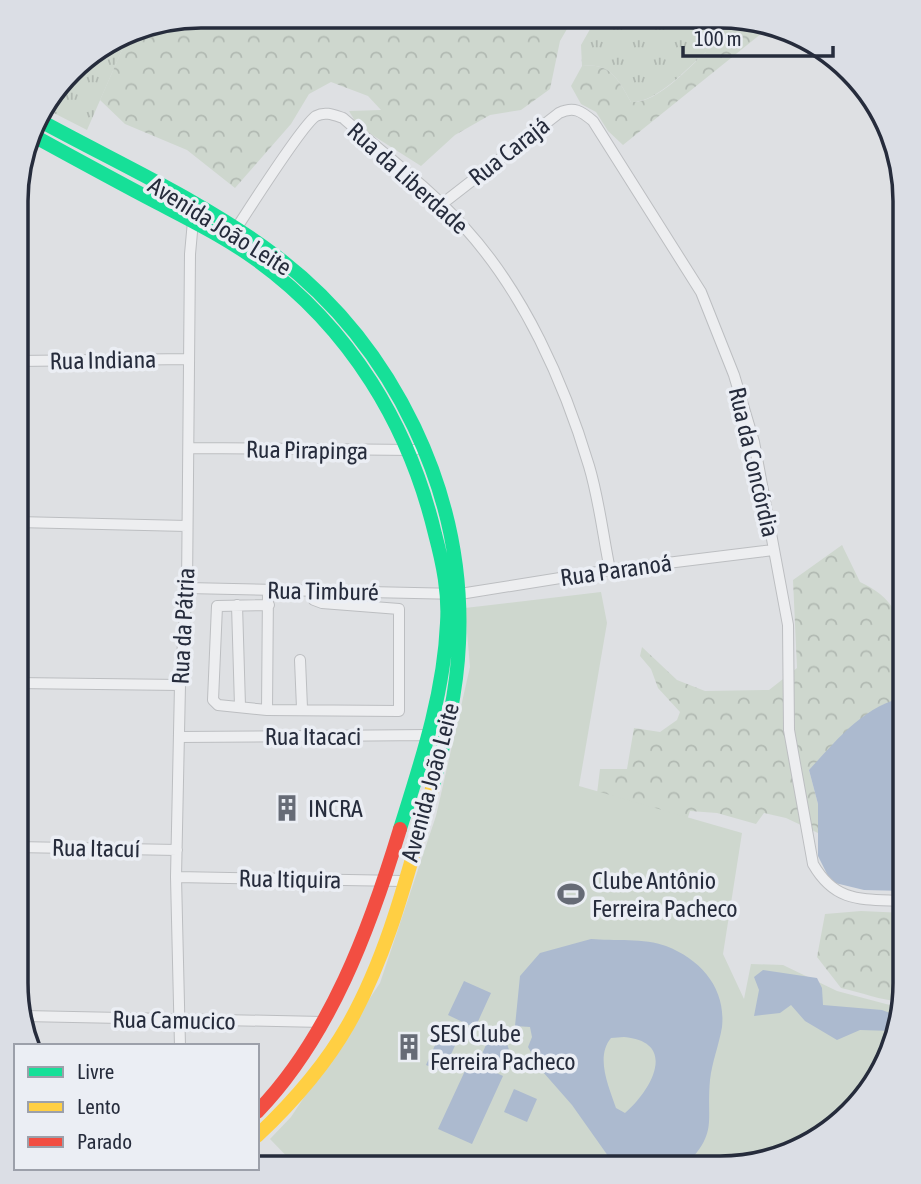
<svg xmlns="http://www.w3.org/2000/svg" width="921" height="1184" font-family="'Asap Condensed',sans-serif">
<defs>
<pattern id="grass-tufts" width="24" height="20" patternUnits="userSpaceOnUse" patternTransform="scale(1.75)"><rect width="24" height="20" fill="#ced7ce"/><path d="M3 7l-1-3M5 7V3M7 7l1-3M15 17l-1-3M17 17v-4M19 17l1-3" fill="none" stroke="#b1b9b2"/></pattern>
<pattern id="forest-crowns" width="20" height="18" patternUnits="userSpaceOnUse" patternTransform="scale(1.75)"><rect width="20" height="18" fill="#ced7ce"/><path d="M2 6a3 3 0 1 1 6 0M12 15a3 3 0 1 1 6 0" fill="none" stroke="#b1b9b2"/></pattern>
</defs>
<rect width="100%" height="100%" fill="#dee0e3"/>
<!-- grass -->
<path fill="url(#grass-tufts)" d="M597,17c38,0 72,5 109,17v18c-19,16 -49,51 -75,50 -13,-23 -21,-40 -49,-36l-1,-21z
M183,19l-8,6 -49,16 -39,89 -45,-23 37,-46 62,-35z"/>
<!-- forest -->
<path fill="url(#forest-crowns)" d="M201,16l373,1 -14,24 -10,48 -29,21 -31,5 -35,20 -34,31 -63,-40 -9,-15 32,-1 -13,-14 -37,-14 -22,12 -18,30 -56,64 -48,-38 -62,-26 -25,-24 26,-59c25,-9 50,-21 75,-25z
M646,17h99l28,11 -11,5 -139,112 -15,-14 -12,-19 -15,-8 -10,-18 11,-20c28,-4 36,13 49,36 26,2 57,-34 75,-50l-1,-18c-19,-7 -42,-6 -59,-17z
M842,545l18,37c55,25 42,67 36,117l-87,71 9,34v29l-32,-15 -22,-5 -8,11 -39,-11 -27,-2 -11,34 -98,79 19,-155h27l7,-41 26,4 17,-12 3,-8 -22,-24 -7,-19 -11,-13 2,-9 35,33 28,11 64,-1 28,-22 -4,-88z
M861,911l44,2 -2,88c-19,1 -42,-9 -62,-13l-24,-31 8,-43z"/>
<!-- park -->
<path fill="#ced7ce" d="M601,592l6,31 -28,163 163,47 -19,121 21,45 7,-35 32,1 54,26 64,17 -27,78 -62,58 -80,24h-434l-28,-29 21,-22 89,-134 56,-167 34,-149 -5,-59z"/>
<!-- water -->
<path fill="#acbacf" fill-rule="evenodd" d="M905,698v193l-41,-1 -33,-8 -13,-26v-52l-9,-34c25,-27 57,-67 96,-72z
M591,939c22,2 54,-1 75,7 36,14 60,43 56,81 -3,18 -10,35 -12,53 -4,44 9,52 -27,88h-62l-8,-5 -41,-58 -29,-33 -15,-25 4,-10 -2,-10 -15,-1 5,-50 20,-23zM624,1037c55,5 27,54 1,76l-9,-5c-7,-21 -21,-51 -5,-70z
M763,970l54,8 5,10 1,17 59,5 16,6 -5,15 -33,-1 -23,10 -32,-19 -14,-16 -11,8 -26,3 5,-26 -5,-13z
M464,981l27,12 -16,35 -27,-13z
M502,1028l9,28 -4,9 -25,-11 10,-23z
M441,1032l17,7 -15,33 -17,-7z
M470,1060l33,16 -31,68 -34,-15z
M514,1089l23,10 -10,23 -23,-10z"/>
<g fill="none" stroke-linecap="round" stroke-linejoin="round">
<defs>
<path id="street" d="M442,204l117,-91c15,-7 22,-2 34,8l108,171 33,83 20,67 34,183 1,105 24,134c23,40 50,35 92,37
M236,229c11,-17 67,-105 80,-113 9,-5 18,-1 27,2 41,36 85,69 122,110 59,65 99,154 124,238 10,33 14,70 21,104
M17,361l172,-2
M189,448l226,2
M17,522l170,4
M187,588l273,6 150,-24 163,-20
M268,590l-1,120 132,1v-102l-77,-6 -8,-3 1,-10
M237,605l3,101
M300,660l2,48
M16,683l164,2
M267,710l-49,-5 -5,-5 4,-94 52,-1
M179,737l249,-2 19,3
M16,847l161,3
M176,877l227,4
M24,1016l299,6
M180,1046l-4,-169 4,-192 7,-97 3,-334 3,-33 7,-13"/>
</defs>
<!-- street casing -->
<use href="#street" stroke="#bcbec1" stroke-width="12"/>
<!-- street -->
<use href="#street" stroke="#edeef0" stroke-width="10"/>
<!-- fast -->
<path stroke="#16e098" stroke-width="14" d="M37,119c80,44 166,82 239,137 118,90 190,238 183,387 -2,50 -14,98 -27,146
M32,135c42,23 84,46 126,68 34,18 69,35 100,58 92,67 151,164 177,273 8,30 14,59 12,89 -3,71 -26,139 -47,206"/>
<!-- slow -->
<path stroke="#ffcf43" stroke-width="14" d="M257,1136c35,-33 67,-69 91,-111 41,-72 61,-157 84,-236"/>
<!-- jam -->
<path stroke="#f24e42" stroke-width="14" d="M257,1112c73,-75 113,-184 143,-283"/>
</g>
<!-- icons -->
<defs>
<symbol id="building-bare" viewBox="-9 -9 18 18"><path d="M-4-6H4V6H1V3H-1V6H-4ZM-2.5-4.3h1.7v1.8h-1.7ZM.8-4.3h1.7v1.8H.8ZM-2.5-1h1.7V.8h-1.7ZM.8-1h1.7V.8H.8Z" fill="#666b76" stroke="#ebeef4" stroke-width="2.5" paint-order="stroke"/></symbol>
<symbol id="stadium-bare" viewBox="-9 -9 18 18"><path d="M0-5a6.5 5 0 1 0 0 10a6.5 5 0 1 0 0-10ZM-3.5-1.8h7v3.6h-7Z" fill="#666b76" stroke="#ebeef4" stroke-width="2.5" paint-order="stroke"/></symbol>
</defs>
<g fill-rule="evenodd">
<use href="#building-bare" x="268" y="789" width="38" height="38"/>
<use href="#stadium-bare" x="552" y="875" width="38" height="38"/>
<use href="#building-bare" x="390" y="1028" width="38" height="38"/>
</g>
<g text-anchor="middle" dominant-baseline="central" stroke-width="7" stroke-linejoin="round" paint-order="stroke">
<!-- street labels -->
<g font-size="24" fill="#262c3c" stroke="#ebeef4">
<text transform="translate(509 151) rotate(-38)">Rua Carajá</text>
<text transform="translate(408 178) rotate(42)">Rua da Liberdade</text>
<text transform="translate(220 226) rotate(32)">Avenida João Leite</text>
<text transform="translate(103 360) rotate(-1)">Rua Indiana</text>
<text transform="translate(307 450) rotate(1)">Rua Pirapinga</text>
<text transform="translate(754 462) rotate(77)">Rua da Concórdia</text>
<text transform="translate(616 570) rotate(-8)">Rua Paranoá</text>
<text transform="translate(323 591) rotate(1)">Rua Timburé</text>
<text transform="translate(183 626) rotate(-87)">Rua da Pátria</text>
<text x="313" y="736">Rua Itacaci</text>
<text transform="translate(430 782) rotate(-75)">Avenida João Leite</text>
<text transform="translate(96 848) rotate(1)">Rua Itacuí</text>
<text transform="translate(290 879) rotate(1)">Rua Itiquira</text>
<text transform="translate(174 1020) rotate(1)">Rua Camucico</text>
</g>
<!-- poi labels -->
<g font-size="24" fill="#262c3c" stroke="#ebeef4" text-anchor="start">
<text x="308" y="808">INCRA</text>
<text x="592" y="880">Clube Antônio<tspan x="592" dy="28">Ferreira Pacheco</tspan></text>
<text x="430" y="1033">SESI Clube<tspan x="430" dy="28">Ferreira Pacheco</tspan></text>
</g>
</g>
<!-- crop -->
<path d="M0 0H921V1184H0ZM201 28H720A173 173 0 0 1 893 201V983A173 173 0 0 1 720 1156H201A173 173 0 0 1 28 983V201A173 173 0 0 1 201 28Z" fill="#dbdee5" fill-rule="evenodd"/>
<path fill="none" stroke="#262c3c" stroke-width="3.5" d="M201 28H720A173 173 0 0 1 893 201V983A173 173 0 0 1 720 1156H201A173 173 0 0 1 28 983V201A173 173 0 0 1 201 28Z"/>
<!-- legend -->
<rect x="14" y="1044" width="245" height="126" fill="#ebeef4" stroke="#9ca0aa" stroke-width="2"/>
<rect x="28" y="1067" width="35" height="10" fill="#16e098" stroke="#9ca0aa" stroke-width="2"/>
<text x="77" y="1079" font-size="21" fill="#262c3c">Livre</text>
<rect x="28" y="1102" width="35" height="10" fill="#ffcf43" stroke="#9ca0aa" stroke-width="2"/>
<text x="77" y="1114" font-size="21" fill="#262c3c">Lento</text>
<rect x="28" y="1137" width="35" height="10" fill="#f24e42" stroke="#9ca0aa" stroke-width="2"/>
<text x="77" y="1149" font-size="21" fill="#262c3c">Parado</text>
<!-- scale -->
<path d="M683 46v10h150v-10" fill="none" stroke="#262c3c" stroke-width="3.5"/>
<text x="694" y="46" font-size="21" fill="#262c3c" stroke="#ebeef4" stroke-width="5" paint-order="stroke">100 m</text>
</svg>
